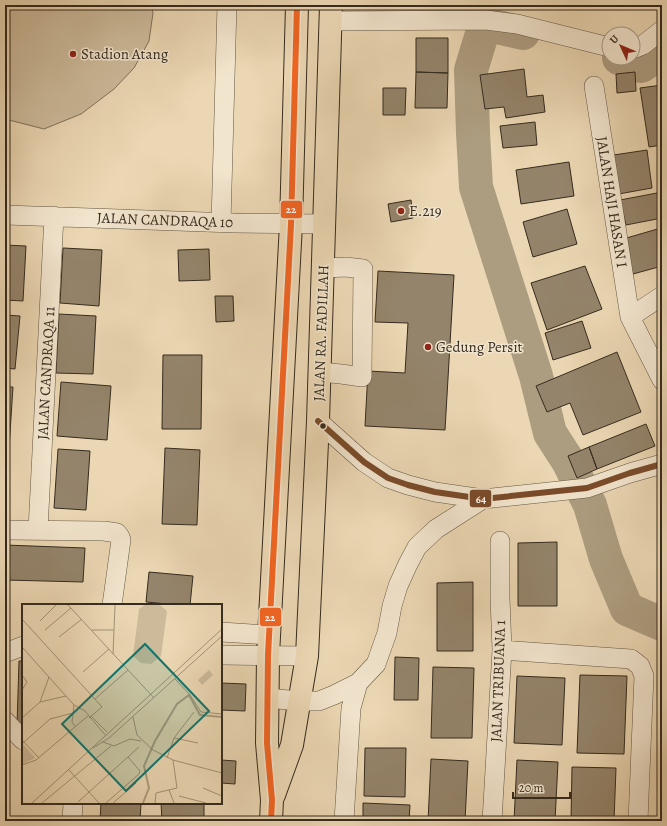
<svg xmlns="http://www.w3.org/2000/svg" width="667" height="826" font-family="Alegreya,serif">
<rect width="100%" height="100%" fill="#ebd7b3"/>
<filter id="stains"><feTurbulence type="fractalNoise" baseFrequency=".005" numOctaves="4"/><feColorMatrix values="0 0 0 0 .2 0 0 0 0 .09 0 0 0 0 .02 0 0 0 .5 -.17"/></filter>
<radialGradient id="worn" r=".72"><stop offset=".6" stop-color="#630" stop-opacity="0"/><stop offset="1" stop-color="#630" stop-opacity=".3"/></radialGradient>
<!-- green -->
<path fill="#ccba9a" stroke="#80725c" d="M5,5h146l2,8 -4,28 -15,27 -20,21 -33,25 -37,15 -39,-10z"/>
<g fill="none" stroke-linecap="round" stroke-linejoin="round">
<!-- river -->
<path stroke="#ad9d80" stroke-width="34" d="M523,33l-38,-9 -14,46 2,63 3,54 60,189 14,57 18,28 22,44 16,54 21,50 35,15
M619,58l22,8 21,-14"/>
</g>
<!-- building -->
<path fill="#94846b" stroke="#352b1e" d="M581,5h40v4l-40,-1z
M416,38h32v35l-32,-1z
M524,69l3,28 16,-2 2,17 -39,6 -2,-11 -19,2 -5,-34z
M416,72l32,1 -1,35h-32z
M635,72l1,19 -19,2 -1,-19z
M662,85v60l-13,2 -9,-59z
M383,88h23l-1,27h-22z
M535,122l2,23 -34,3 -3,-22z
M647,150l5,38 -39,7 -6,-39z
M569,162l5,34 -53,8 -5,-34z
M657,193l5,25 -36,7 -6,-25z
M411,200l2,18 -22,4 -3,-18z
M567,209l10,35 -44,13 -10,-35z
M661,228l1,38 -29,8 -10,-35z
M5,245l21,1 -3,55 -18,-1z
M63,248l39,2 -3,56 -39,-3z
M209,249l1,31 -31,1 -1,-31z
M585,266l17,43 -55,21 -16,-47z
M378,271l76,4 -9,155 -80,-4 3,-55 37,2 3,-50 -33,-1z
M215,296h18l1,25 -18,1z
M59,314l37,2 -3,58 -37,-1z
M5,315l15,1 -5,53 -10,-1z
M582,321l9,27 -38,12 -8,-27z
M617,352l24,60 -58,23 -13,-32 -23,9 -11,-26z
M163,355h39l-1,74h-39z
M61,382l50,4 -4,54 -50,-4z
M5,387h8l-4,61h-4z
M646,424l9,22 -58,23 -8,-22z
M589,447l8,22 -20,9 -9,-22z
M5,448h4l-4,59z
M165,448l35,2 -3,75 -35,-1z
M58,449l32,2 -4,59 -32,-2z
M557,542v64h-39v-63z
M5,545l80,3 -2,34 -78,-2z
M149,572l44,4 -3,29h-11l-33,-3z
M473,582v69h-36v-68z
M395,657l24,1 -1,42h-24z
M19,661h4v65h-6z
M433,667l41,1 -2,70h-41z
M580,675l47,1 -3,78 -47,-1z
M517,676l48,2 -3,67 -48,-2z
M221,683l25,1 -1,27 -24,-1z
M365,748h41l-1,49 -41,-1z
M431,759l37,2 -3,60h-37z
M221,760l15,1 -1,23 -14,-1z
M517,760l41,2 -3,59h-41z
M572,767l44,1 -2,53h-43z
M101,803h40l-1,18h-40z
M161,803h43v18h-42z
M363,803l47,2 -1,16h-46z"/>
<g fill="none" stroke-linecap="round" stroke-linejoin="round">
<defs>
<path id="minor" d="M331,21l155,-1 31,4 92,23
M633,49l10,-4 19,-15
M594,86l36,231 32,63
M5,215l229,8 90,1
M221,223l6,-218
M630,317l32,-21
M320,372l21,2 21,3 1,-108 -17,-2 -23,1
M318,421l46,41 24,16 20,7 27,7 48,7 104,-11 43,-15 32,-9
M5,530l99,1 13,2 3,4 1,3 -9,65
M38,530l16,-314
M221,632l48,3
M502,650l129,9 9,7 4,10 -6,145
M5,653l18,-7
M221,655l86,1
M267,698l32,3h20l15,-6 24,-12 18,-19 11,-31 5,-27 6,-20 10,-22 9,-17 19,-18 47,-30
M5,721l18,19
M72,821l1,-18
M344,821l7,-113 7,-25
M492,821l10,-171 -2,-52v-57"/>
<path id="major" d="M274,795l18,-50 15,-89 11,-235 13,-416
M271,821l1,-21 -5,-57 1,-88 23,-431 6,-219"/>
</defs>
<!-- minor casing -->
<use href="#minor" stroke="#625643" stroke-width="20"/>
<!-- major casing -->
<use href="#major" stroke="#352b1e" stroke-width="24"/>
<!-- minor -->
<use href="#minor" stroke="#f2e5ce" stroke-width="19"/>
<!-- major -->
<use href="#major" stroke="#ebd7b3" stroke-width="22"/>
<defs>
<path id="bus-1" d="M318,421l46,41 24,16 20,7 27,7 48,7 104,-11 43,-15 32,-9"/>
<path id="bus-2" d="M271,821l1,-21 -5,-57 1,-88 23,-431 6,-219"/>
</defs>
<!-- bus-1 casing -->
<use href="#bus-1" stroke="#f2e5ce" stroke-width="9"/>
<!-- bus-2 casing -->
<use href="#bus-2" stroke="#f2e5ce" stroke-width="9"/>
<!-- bus-1 -->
<use href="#bus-1" stroke="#7a4b2a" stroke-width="6"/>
<!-- bus-2 -->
<use href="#bus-2" stroke="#f26522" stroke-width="6"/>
</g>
<!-- markers -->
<g fill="#8f2418" stroke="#f2e5ce" stroke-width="1.5">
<circle cx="73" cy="54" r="4"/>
<circle cx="401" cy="211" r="4"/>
<circle cx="428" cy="347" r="4"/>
</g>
<circle fill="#352b1e" stroke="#f2e5ce" stroke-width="1.5" cx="323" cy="426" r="3.5"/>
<g text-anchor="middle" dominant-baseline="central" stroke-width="3" stroke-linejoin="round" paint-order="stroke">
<!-- poi labels -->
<g font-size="15" fill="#352b1e" stroke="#f2e5ce" text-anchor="start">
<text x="81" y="54">Stadion Atang</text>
<text x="409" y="211">E.219</text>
<text x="436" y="347">Gedung Persit</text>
</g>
<!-- street labels -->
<g font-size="15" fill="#352b1e" stroke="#f2e5ce">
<text transform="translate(612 202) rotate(81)">JALAN HAJI HASAN I</text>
<text transform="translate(165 220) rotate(2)">JALAN CANDRAQA 10</text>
<text transform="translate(321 333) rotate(-88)">JALAN RA. FADILLAH</text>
<text transform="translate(46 373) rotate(-87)">JALAN CANDRAQA 11</text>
<text transform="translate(498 681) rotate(-88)">JALAN TRIBUANA 1</text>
</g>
</g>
<!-- overview -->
<g transform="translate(22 604)">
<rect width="200" height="200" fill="#ebd7b3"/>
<path d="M123,1h15l7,6 -6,45 -10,8 -10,-1 -8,-7 6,-47zM187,66l4,5 -11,10 -4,-5zM1,140l12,14 -13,6v-19z" fill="#ccba9a"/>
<path fill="none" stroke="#ad9d80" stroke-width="2" d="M121,199l6,-15 -5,-22 11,-25 22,-37 12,-9 11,20 22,2"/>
<path fill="none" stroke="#a29277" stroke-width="1" d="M46,1l86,93M0,15l80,88 -13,11M18,17l16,-16M23,26l26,-22M70,26h22M37,33l23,-18M0,43l52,58 11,6 21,25M91,50l2,-49M61,68l26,-23M0,71l5,7 -5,8M27,73l-9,25 26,-6M153,75l15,16 11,17 21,2M73,95l33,-29M52,101l-2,17 3,4M69,112l16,16M111,113l4,18 16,15 20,10 49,13M0,114l18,-16M152,134l24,5M0,136l17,18M81,138l11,4 16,-7 11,2M0,140l28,-25 23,-6M71,144l16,-10 113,-102M145,154l7,-20 20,-26M0,161l14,-5 53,-45M46,165l31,34M181,184l19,8M147,186l5,13M157,192l27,7M56,198l61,-55M10,199l190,-174M20,199l69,-57M84,199l33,-29 1,-3 -12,-14M91,199l23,-20M133,199l1,-10 21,-5 -4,-28"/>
<path fill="#0f766e" fill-opacity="0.15" stroke="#0f766e" stroke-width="2" d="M123,40l64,67 -83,80 -64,-67z"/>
<rect width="200" height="200" fill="none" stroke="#352b1e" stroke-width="2"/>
</g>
<g stroke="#f2e5ce" stroke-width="1.5">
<rect x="280" y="200" width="23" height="19" rx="4" fill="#f26522"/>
<rect x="469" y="489" width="23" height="19" rx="4" fill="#7a4b2a"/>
<rect x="259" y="607" width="23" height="20" rx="4" fill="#f26522"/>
</g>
<g font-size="11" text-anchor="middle" font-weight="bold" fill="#fff">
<text x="291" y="213">22</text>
<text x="481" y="503">64</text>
<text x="270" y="621">22</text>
</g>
<!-- margin -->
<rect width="667" height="826" fill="none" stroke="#ebd7b3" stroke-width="20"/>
<rect x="6" y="6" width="655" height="814" fill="none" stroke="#352b1e" stroke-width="2"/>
<rect x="10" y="10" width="647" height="806" fill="none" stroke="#352b1e"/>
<!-- north arrow -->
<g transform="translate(621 46) rotate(314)"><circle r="19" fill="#f2e5ce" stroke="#a69b88"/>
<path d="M0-3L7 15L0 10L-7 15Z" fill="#8f2418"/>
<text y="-6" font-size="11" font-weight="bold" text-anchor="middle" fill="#352b1e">U</text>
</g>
<!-- scale -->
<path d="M513 792v6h57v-6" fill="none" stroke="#352b1e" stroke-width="2"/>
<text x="519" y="792" font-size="12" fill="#352b1e" stroke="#f2e5ce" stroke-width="3" paint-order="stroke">20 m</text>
<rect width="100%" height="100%" filter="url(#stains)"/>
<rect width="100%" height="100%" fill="url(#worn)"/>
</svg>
